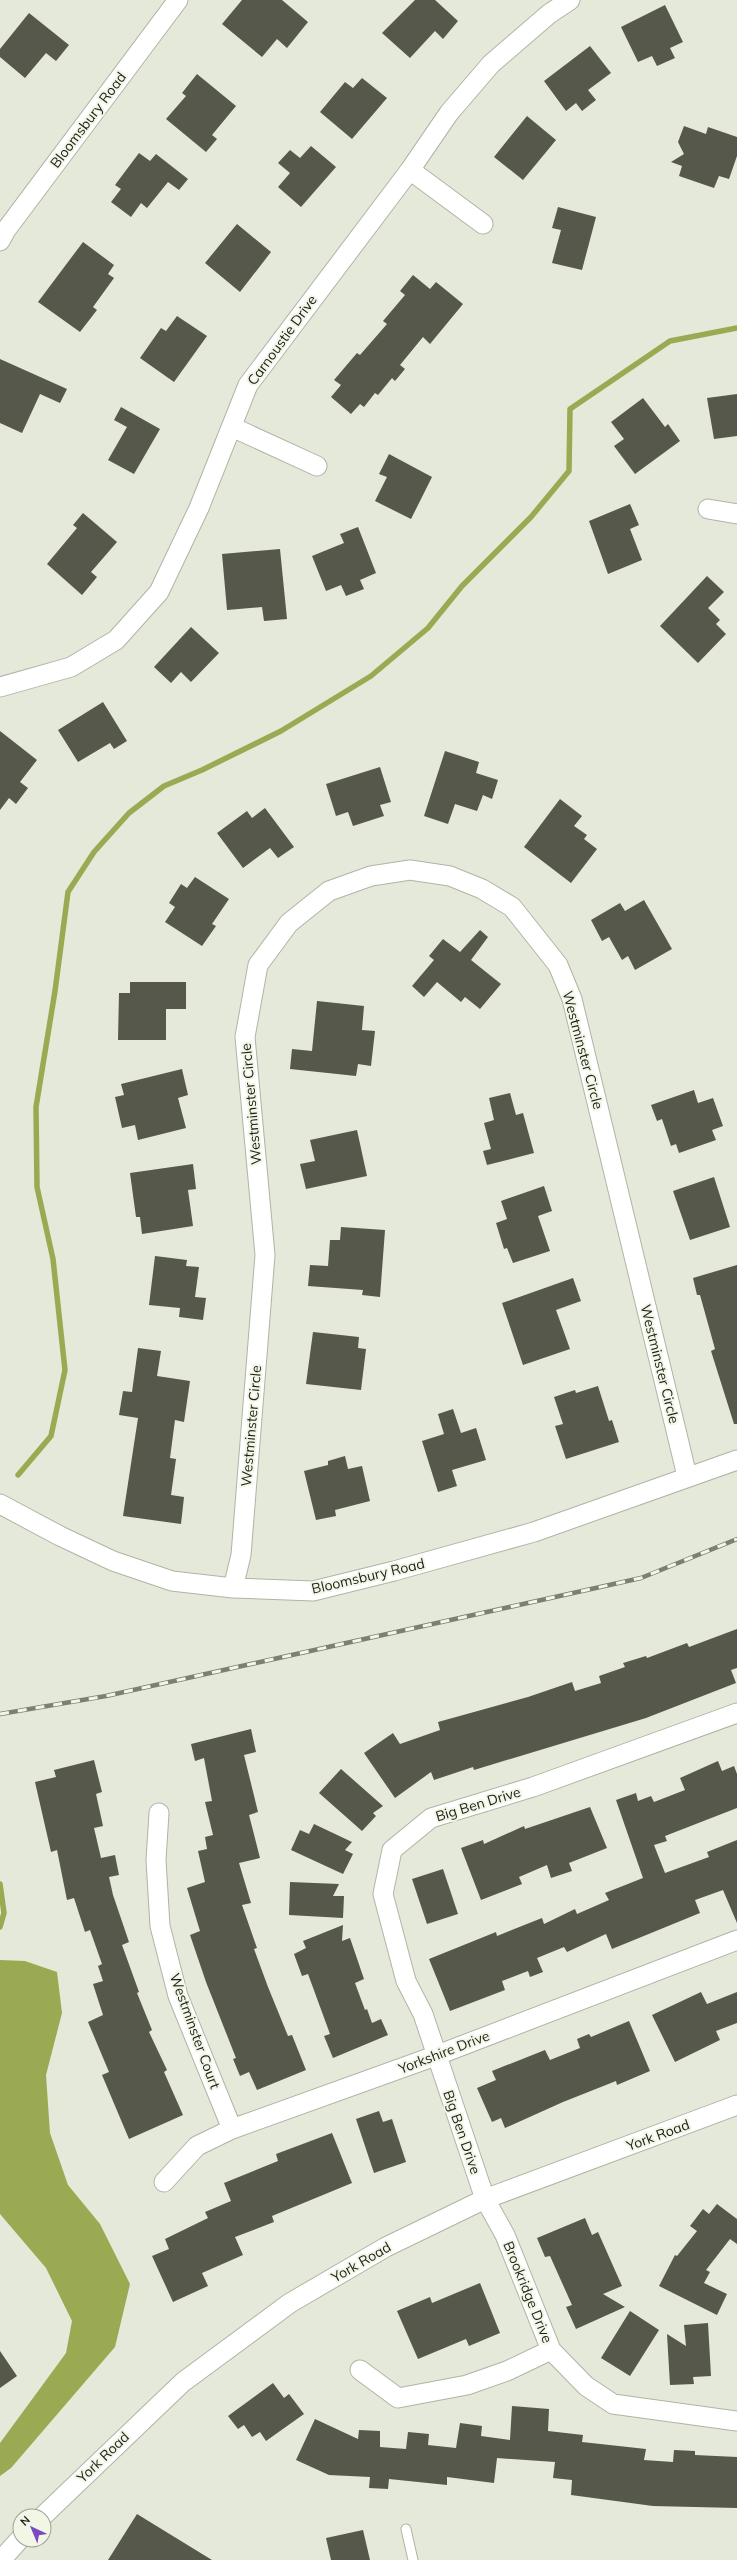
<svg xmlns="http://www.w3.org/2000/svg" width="737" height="2560" font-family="Mulish,sans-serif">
<rect width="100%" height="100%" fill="#e5e9d9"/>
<!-- water -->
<path fill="#9aaa52" d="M0,1960l25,1 32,11 5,41 -16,62 4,58 18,52 32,39 30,60 -15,63 -104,121 -11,8v-33l66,-90 6,-32 -26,-53 -46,-54z"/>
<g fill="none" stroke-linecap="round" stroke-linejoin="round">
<!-- stream -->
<path stroke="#9aaa52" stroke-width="5.5" d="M18,1475l33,-39 14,-66 -12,-111 -16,-72 -1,-80 19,-116 13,-99 26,-40 35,-39 35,-27 38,-16 79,-39 90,-55 57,-48 34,-42 69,-69 38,-46 1,-62 100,-68 67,-13
M0,1884l4,29 -4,14"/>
</g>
<!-- building -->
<path fill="#55584a" d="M242,0h40l26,22 -21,26 -10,-9 -15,18 -40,-33z
M415,0h20l23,21 -15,18 -8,-8 -25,27 -28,-25z
M665,5l18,37 -13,6 5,10 -18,8 -5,-10 -14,6 -17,-35z
M29,13l40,32 -13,16 -10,-8 -21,25 -25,-21v-8z
M590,46l21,27 -23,17 8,10 -14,11 -6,-8 -10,8 -22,-30z
M197,74l39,32 -24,29 5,4 -11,13 -40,-33 20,-23 -4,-3z
M362,78l25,20 -35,41 -32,-27 25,-30 8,6z
M527,116l29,24 -33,40 -29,-23z
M684,126l22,8 2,-7 29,10v19l-8,23 -10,-3 -5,12 -35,-12 3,-10 -11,-4 13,-8 -6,-12z
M311,146l25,21 -35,40 -23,-20 12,-14 -12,-10 12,-13 10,8z
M139,153l11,8 6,-7 32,25 -9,11 -11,-8 -21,26 -6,-5 -10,14 -20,-15 10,-13 -6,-4z
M558,207l38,10 -14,53 -30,-7 9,-33 -9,-2z
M237,224l34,28 -31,40 -35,-29z
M83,242l31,23 -6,9 6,4 -21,29 4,3 -17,22 -42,-30z
M413,275l17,14 6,-7 27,22 -33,40 -7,-7 -23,28 5,4 -10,12 -3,-3 -14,17 -3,-2 -11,14 -4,-3 -9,10 -20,-17 10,-12 -7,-5 23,-27 3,2 27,-31 -4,-3 22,-26 -5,-4z
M177,316l30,20 -33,46 -34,-24 21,-30 5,3z
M0,359l67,30 -7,14 -20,-9 -18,39 -22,-10z
M737,394v42l-23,3 -7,-41z
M643,398l22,29 3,-3 12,17 -45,33 -21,-28 10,-7 -13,-17z
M121,407l39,22 -26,45 -26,-14 19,-33 -13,-7z
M389,454l43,23 -21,42 -36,-18 12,-24 -8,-3z
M630,504l9,21 -9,4 12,31 -34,14 -19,-53z
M83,513l34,29 -26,30 6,5 -15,18 -35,-31 30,-36 -4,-3z
M358,527l18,46 -16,7 4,9 -18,7 -5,-11 -15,6 -14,-35 32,-13 -4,-9z
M280,549l7,70 -23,2 -2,-14 -35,3 -5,-56z
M707,576l17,16 -16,16 12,12 -4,4 10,10 -28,29 -38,-37z
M191,627l28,26 -28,29 -10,-10 -10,11 -17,-16z
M103,702l24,39 -13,8 -4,-6 -32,19 -20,-32z
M0,731l37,29 -17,22 8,6 -12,16 -7,-6 -9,12z
M445,751l34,11 -3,11 22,7 -6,19 -9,-4 -6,16 -22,-7 -7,20 -24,-8z
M380,767l11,35 -11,3 4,11 -31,10 -5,-14 -12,4 -10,-32z
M560,799l22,17 -8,10 13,9 -3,4 13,10 -26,34 -47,-36z
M265,808l29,39 -16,11 -8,-10 -27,20 -26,-35 30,-22 5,7z
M195,877l34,22 -17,25 4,2 -14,20 -37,-24 10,-15 -6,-4 12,-19 6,4z
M644,900l28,49 -37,21 -7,-14 -6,4 -13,-23 -7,4 -11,-21 29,-17 5,8z
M480,930l8,7 -17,23 30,24 -21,25 -15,-12 -4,5 -24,-20 -13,15 -12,-11 22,-26 -5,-4 14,-17 17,13z
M130,982h56v27h-20v31h-48l1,-47h11z
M317,1001l47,5 -2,24 13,1 -4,35 -13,-2 -2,12 -66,-7 2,-20 20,2z
M182,1069l6,26 -10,3 8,30 -48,12 -3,-15 -13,3 -7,-31 9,-2 -3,-11z
M694,1090l4,13 15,-5 10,28 -11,4 4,10 -37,13 -3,-9 -5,2 -9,-27 -5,2 -6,-16z
M510,1093l6,22 7,-2 11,40 -47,12 -4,-14 8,-2 -7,-26 10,-3 -5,-22z
M357,1130l10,46 -61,13 -6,-25 15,-3 -5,-21z
M193,1164l3,25 -8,1 5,36 -51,8 -2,-17h-4l-6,-44z
M714,1177l16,50 -40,13 -17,-49z
M544,1186l8,25 -14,5 12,35 -37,12 -6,-15 -3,1 -8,-26 11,-4 -6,-18z
M341,1227l44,3 -5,67 -18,-2 1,-5 -55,-4 2,-21 18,1 2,-26h10z
M155,1256l32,4 -1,6 13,1 -4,30 11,1 -3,22 -24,-3 1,-9 -31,-3z
M737,1265v159h-3l-23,-73 4,-2 -15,-54h-3l-4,-17z
M573,1278l8,23 -25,9 14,39 -47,16 -21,-62z
M313,1332l46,5 -1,11 8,1 -5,41 -55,-6z
M138,1348l23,3 -4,25 33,5 -6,41 -9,-2 -5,38 6,1 -5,36 13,2 -3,27 -58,-8 15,-98 -19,-3 4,-24 9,1z
M598,1386l11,35 3,-1 7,22 -53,17 -11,-33 8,-2 -9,-27 21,-7 1,3z
M453,1409l8,24 15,-5 10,32 -34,10 5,16 -19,6 -16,-51 22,-7 -6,-20z
M345,1456l3,13 14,-3 8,35 -35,9 1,6 -20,4 -12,-49 24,-6v-4z
M737,1629v39l-6,2 5,13 -90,35 -172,52 -1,-3 -39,13 -3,-8 -36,26 -31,-45 29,-20 7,11 40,-14 -2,-8 90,-25 44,-15 3,9 26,-8 -2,-7 26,-9 -2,-4 23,-7 1,2 40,-15 2,4z
M251,1729l5,23 -12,3 14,57 -9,3 11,43 -21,5 12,40 -9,2 15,43 -3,1 14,38 20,49 4,-1 14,35 -49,20 -8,-18 -9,4 -7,-17 3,-1 -30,-76 -16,-47 10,-4 -13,-43 18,-6 -7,-31 9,-2 -2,-12 8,-2 -8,-33 7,-1 -8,-43 -9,3 -4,-17z
M94,1760l8,32 -6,2 7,32 -9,2 7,30 14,-3 4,20 -10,2 4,18 16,47 -7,3 17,47 -2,1 15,37 -3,2 18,38 -3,2 19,43 -54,24 -27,-64 7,-3 -21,-50 15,-7 -10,-31 10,-3 -5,-15 4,-2 -12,-34 -5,2 -11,-34 -7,2 -10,-50 -6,2 -16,-70 21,-5 -2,-7z
M718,1761l4,10 12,-5 3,8v34l-72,28 2,5 -13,4 11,28 44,-16 -2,-5 30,-12v83l-14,-33 -28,10 5,13 -88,36 -6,-15 -39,18 -3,-5 -27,11 6,14 -13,5 -2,-6 -26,10 3,9 -55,21 -21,-52 67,-27 1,4 45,-18 2,6 31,-15 2,5 32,-14 -4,-7 38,-15 -27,-78 20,-7 2,8 13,-5 3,6 31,-12 -5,-12z
M341,1769l42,37 -10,7 3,3 -14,15 -43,-38z
M590,1807l17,41 -38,15 3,8 -21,7 -4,-13 -28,12 3,7 -41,16 -20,-52 22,-8 1,4 40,-18 1,3z
M314,1824l38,18 -7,8 8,4 -10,20 -52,-24 9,-20 9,4z
M443,1869l15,45 -31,10 -15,-45z
M290,1882l49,2 -6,12h11l-1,22 -54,-3z
M343,1925l-1,16 8,-3 14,41 -9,4 10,27 2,-1 5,14 9,-4 7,16 -55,23 -9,-22 6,-2 -22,-60 -6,2 -8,-22 12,-6 -3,-7z
M701,1992l6,12 30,-12v31l-21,8 4,9 -45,22 -23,-47z
M629,2021l21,50 -33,14 -1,-4 -53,21 -58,26 -4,-10 -9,4 -15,-34 19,-8 -4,-9 53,-21 5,10 30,-12 -3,-9 12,-5 2,3z
M379,2111l4,11 9,-3 14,43 -32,11 -18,-54z
M332,2133l20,50 -80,33 2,6 -39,15 8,18 -41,18 6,13 -35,16 -21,-46 17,-7 -4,-10 43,-21 -3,-6 26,-11 -7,-18 54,-22 -2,-7z
M717,2204l20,15v25l-7,-5 -24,31 4,2 -6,11 23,11 -10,21 -58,-29 16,-31 2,1 20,-25 -7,-5 13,-17 6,5z
M585,2218l7,17 6,-3 24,54 -19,8 22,13 -49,22 -10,-22 6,-2 -22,-49 -5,1 -8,-19z
M480,2283l20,50 -31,13 -3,-7 -48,20 -21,-48 33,-14 2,6z
M630,2311l29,19 -29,46 -29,-18z
M708,2323l3,53 -18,1 1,7 -24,1 -3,-51 19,12 -2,-21z
M0,2351l17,25 -17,12z
M273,2383l11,15 5,-4 15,20 -38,27 -6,-9 -8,5 -8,-12 -6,4 -10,-13z
M512,2406l37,3 -1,22 35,4 -1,7 64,7 -2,11 29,2 1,-12 21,1v4l42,2v51l-84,-2 -82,-11 1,-15 -19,-2 2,-16 -58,-4 -3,25 -47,-6v8l-58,-6 -1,10 -19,-1 1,-11 -41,-2 -33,-15 19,-41 43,20 1,-9 21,1v16l26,2 2,-17 21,2 -1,11 28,3 4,-25 22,3 -1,10 29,4z
M137,2514l75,46h-104z
M363,2530l7,30h-39l-5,-22z"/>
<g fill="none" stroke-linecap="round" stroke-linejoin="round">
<defs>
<path id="service" d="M406,2529l7,31"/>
<path id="minor" d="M410,170l73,54
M0,241l6,-11 172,-230
M232,427l85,39
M708,509l29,5
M0,687l71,-20 45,-27 43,-48 40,-84 49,-123 162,-215 39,-57 42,-49 58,-50 21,-14
M0,1504l60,32 53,25 59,20 61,7 80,3 81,-20 140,-39 203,-72
M233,1588l8,-33 24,-300 -20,-218 13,-72 31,-42 40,-32 42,-15 39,-6 40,6 32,13 30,18 46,58 14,34 115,477
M737,1713l-204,74 -102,31 -39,32 -9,44 23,87 17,33 62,185 20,36 46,115 35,36 27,18 124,17
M159,1813l-3,47 4,66 18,70 54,133
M164,2182l33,-36 35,-17 203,-73 302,-116
M360,2370l38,28 69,-13 40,-14 44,-21
M43,2516l140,-134 107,-79 96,-56 99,-48 252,-94
M1,2560l19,-21"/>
</defs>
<!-- service casing -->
<use href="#service" stroke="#b0b4a5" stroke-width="11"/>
<!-- minor casing -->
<use href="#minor" stroke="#b0b4a5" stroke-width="21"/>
<!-- service -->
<use href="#service" stroke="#fff" stroke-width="9"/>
<!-- minor -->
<use href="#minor" stroke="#fff" stroke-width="19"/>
<defs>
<path id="rail" d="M0,1714l106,-18 535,-118 96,-39"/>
</defs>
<!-- rail casing -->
<use href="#rail" stroke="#7c7f74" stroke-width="4.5"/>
<!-- rail -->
<use href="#rail" stroke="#f2f6e6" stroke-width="3" stroke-dasharray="9" stroke-linecap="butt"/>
</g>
<g text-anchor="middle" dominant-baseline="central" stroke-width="4" stroke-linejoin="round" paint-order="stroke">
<!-- street labels -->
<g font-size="14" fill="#1d1f19" stroke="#f2f6e6">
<text transform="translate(88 120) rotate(-53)">Bloomsbury Road</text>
<text transform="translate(282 340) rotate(-54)">Carnoustie Drive</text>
<text transform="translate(583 1050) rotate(75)">Westminster Circle</text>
<text transform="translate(251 1104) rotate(-95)">Westminster Circle</text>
<text transform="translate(660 1364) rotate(76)">Westminster Circle</text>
<text transform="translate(251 1426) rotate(-85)">Westminster Circle</text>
<text transform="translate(368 1576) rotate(-13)">Bloomsbury Road</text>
<text transform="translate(478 1804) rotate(-17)">Big Ben Drive</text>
<text transform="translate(195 2031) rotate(70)">Westminster Court</text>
<text transform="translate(444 2052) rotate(-21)">Yorkshire Drive</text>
<text transform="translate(462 2132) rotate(71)">Big Ben Drive</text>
<text transform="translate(658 2135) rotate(-20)">York Road</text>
<text transform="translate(361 2262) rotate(-30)">York Road</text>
<text transform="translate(528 2292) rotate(68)">Brookridge Drive</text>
<text transform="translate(103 2457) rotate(-44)">York Road</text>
</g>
</g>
<!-- north arrow -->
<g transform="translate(32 2528) rotate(316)"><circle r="19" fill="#f2f6e6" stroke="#9da094"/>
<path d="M0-3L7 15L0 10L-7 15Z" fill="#7a4ac2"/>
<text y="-6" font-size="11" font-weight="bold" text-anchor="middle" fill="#1d1f19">N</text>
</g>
</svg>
